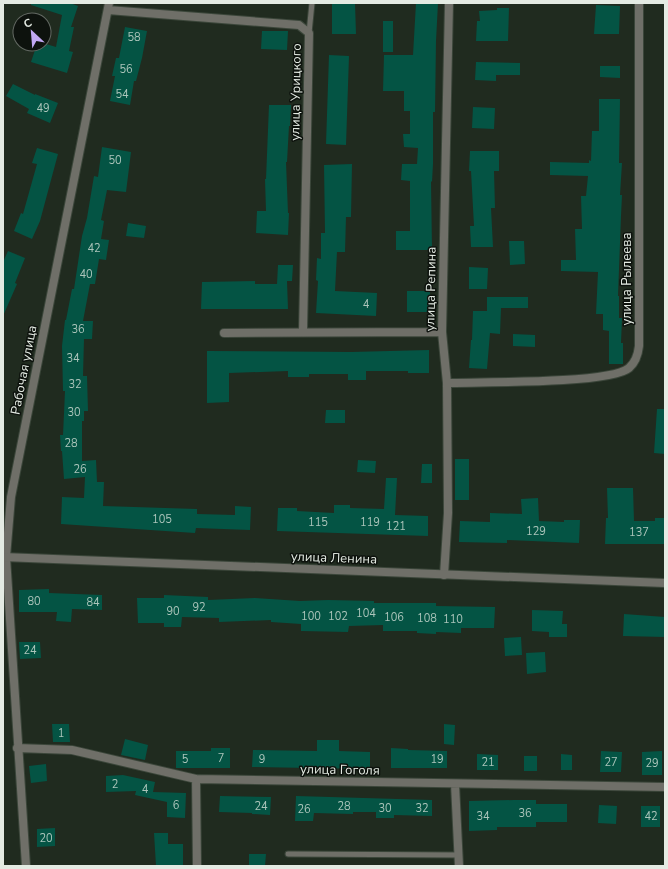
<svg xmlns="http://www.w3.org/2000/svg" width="668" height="869" font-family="'Nunito Sans',sans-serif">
<rect width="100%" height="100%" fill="#202b1f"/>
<!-- building -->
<path fill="#045444" d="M31,3h39l8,3 -7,21h3l-5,24 4,1 -6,21 -36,-11 6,-18h9l10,3 6,-32 -31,-10z
M332,3h23l1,31h-24z
M416,3h22l-2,38 -1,71h-2v52l-1,18 -1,-1 1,69h-36v-19h14v-50l-9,-1 1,-16h15l1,-16 -14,-1 -1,-13h7v-23h-6v-20h-21l1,-36h29z
M596,5l24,1 -1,28h-25z
M497,8h12l-1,33h-32l1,-20h3l-1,-10 18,-1z
M383,21h10v31h-10z
M125,27l22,4 -5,27 -6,23h-2l-4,24 -20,-4 5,-25h-3l4,-18h3z
M262,31h26l-1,19 -26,-1z
M329,55l20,1 -3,89 -20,-1z
M476,62l44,1v12h-24v6l-21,-1z
M600,66h20v12l-20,-1z
M13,84l22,11v-1l23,9 -8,20 -23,-10 2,-4 -23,-13z
M599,99h21l-1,64h3l-2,32h2l-1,21 -3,80h1v22h3l-1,25h2v21h-14v-33l-6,-1v-16h-7l2,-42 -37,-1v-11h15l-1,-31h7l-1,-33h5l2,-20 -38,-1v-13l39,1v-3l2,1 1,-30h7z
M269,105h22l-1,21h-1l-2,36h-1l2,51h1l-1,22 -32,-2 1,-22h9l-1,-32h1z
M473,107l22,1 -1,21 -22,-1z
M102,147l29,5 -5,40 -19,-2 -6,30 3,1 -3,18 8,1 -3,20 -7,-1 -4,25h-5l-7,37h10l-1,18h-8l-1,37h4l1,35h-4v10h-2v40l14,-1 1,22h7l-1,24 94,3v5l38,1v-9l16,1 -1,23 -54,-2 -1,5 -134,-9 1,-27 22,1 1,-21 -21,2 -2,-28h-1l-1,-16h3l2,-44h-2l-1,-45 3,-26h1l6,-31h2l8,-53 5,-18 7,-42 4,1z
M37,148l21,6 -18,67 -8,18 -18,-8 7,-18 2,1 14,-50 -5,-1z
M470,151h29v20h-5l1,37h-4l2,39h-22l-1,-21h4l-3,-55h-2z
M352,164l-1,53h-5l-1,35h-8l-2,39 42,2 -1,23 -60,-3 2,-32 -2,-1 1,-22 4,1v-26h4l-1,-68z
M128,223l18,3 -2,12 -18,-2z
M509,241h15l1,23 -15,1z
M8,251l17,7 -10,25 2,1 -14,32v-54z
M278,265h15l-1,16h-5l1,28h-87l1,-27 53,-1v3h22z
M469,267l19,1 -1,21h-18z
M407,291h23v21h-23z
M487,297h41v11h-27l-1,26 -10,-1 -3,36 -18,-1 2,-28h1l1,-29h14z
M513,334l22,1v12l-22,-1z
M429,350v23h-21v-2h-42v9h-18v-6h-39v3h-21v-6l-59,2v29l-22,1v-52l144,1z
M657,409h8v45l-11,-1z
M326,410h19v13h-20z
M455,459h14v41h-14z
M358,460l18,1 -1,12 -18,-1z
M422,464h10v19h-11z
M386,478h11l-2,37 33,1v20l-151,-5 1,-23h19v3l37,2v-8h16v3l34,1z
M607,488h26l1,33h21v-3h10v26h-60l1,-26h2z
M538,498l1,23 25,1v-2h16l-1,23 -72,-3v3l-48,-1 1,-21 30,1v-9l32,1 -1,-15z
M49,589v4l53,2v15l-30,-1 -1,13 -15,-1 1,-9h-38v-22z
M164,595l44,2v3l47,-2 45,3 28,-1 46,1v2h62v3l59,1 -1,21h-33v5l-25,-1v2l-19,-1v-2h-34v-6l-34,1 -1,6 -47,-1v-7l-30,-2v-2l-52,2v-4l-37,-1 -1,10h-17v-4h-26l-1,-25h27z
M532,610l31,1 -1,13h5v13h-18v-5l-17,-1z
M624,614l41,3v20l-42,-1z
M521,637l1,18 -17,1 -1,-18z
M19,642h21l1,16 -21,1z
M545,652l1,20 -19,2 -1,-21z
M52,724h17l1,18h-17z
M444,724l11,1 -1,20 -10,-1z
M125,739l23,6 -3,15 -24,-5z
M317,740h22v11l31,1v17l-118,-2 1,-17 64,1z
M211,748h19v20h-54v-17h35z
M391,748l17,1v1l39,1v17h-56z
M601,751l21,1 -1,20h-21z
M662,751v24h-20v-23z
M477,754l21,1v15h-21z
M561,754l11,1v15h-11z
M524,756h13v15h-13z
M46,764l1,17 -16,2 -2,-17z
M123,775l32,7 -2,10 33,1 -1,25 -18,-1v-15l-32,-7 1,-4 -30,1v-16z
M220,796l51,1 -1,18 -18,-1v-1l-33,-1z
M296,796l136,4v16l-38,-1v3h-18v-6h-23v2l-39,-1 -1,8h-18z
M514,800h22v4h31v18h-31v5h-39v3l-28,1v-30z
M599,805l18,1 -1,18 -18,-1z
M641,806h19v21h-19z
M55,828v18l-18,1v-18z
M154,833h14v11h15v22h-27z
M249,854h17l-1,12h-16z"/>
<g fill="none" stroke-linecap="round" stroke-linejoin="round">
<defs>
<path id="service" d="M309,33l3,-30
M288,854l171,1"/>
<path id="minor" d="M108,10l191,15 10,8 -6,299
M224,333l218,-1
M447,383c31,-1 164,1 182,-15 7,-6 9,-13 10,-22v-343
M444,575l4,-62 -1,-130 -5,-51 7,-329
M17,748l55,2 124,29 469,8
M196,779l1,87
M455,784l4,82
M26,866l-20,-309 5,-60 98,-494"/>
<path id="tertiary" d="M3,557l662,26"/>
</defs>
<!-- service casing -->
<use href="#service" stroke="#3b463a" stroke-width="7"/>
<!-- minor casing -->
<use href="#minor" stroke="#3b463a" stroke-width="10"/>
<!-- tertiary casing -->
<use href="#tertiary" stroke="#3b463a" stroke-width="10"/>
<!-- service -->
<use href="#service" stroke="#6f6f68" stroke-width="5"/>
<!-- minor -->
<use href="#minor" stroke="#6f6f68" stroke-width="8"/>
<!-- tertiary -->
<use href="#tertiary" stroke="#6f6f68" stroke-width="8"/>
</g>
<g text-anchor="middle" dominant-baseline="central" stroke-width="3" stroke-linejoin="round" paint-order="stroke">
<!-- number labels -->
<g font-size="11" fill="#acc5bb">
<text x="134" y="37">58</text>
<text x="126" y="69">56</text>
<text x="122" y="94">54</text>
<text x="43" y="108">49</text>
<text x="115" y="160">50</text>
<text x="94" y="248">42</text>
<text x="86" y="274">40</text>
<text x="366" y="304">4</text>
<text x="78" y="329">36</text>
<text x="73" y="358">34</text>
<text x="75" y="384">32</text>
<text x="74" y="412">30</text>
<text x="71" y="443">28</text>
<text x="80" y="469">26</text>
<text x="162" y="519">105</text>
<text x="318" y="522">115</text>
<text x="370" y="522">119</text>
<text x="396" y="526">121</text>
<text x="536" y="531">129</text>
<text x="639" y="532">137</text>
<text x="34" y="601">80</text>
<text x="93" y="602">84</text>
<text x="199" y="607">92</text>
<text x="173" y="611">90</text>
<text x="366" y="613">104</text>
<text x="311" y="616">100</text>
<text x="338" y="616">102</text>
<text x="394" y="617">106</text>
<text x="427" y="618">108</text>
<text x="453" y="619">110</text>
<text x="30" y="650">24</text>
<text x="61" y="733">1</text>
<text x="221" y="758">7</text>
<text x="185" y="759">5</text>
<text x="262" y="759">9</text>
<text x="437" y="759">19</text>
<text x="488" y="762">21</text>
<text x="611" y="762">27</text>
<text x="652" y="763">29</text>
<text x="115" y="784">2</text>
<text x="145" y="789">4</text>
<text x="176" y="805">6</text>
<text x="261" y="806">24</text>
<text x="344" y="806">28</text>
<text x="385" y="808">30</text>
<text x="422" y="808">32</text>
<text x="304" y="809">26</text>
<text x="525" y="813">36</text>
<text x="483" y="816">34</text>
<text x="651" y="816">42</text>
<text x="46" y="838">20</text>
</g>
<!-- street labels -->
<g font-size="13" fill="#e4ebe3" stroke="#0d120d">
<text transform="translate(296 92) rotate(-89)">улица Урицкого</text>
<text transform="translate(627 279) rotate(-90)">улица Рылеева</text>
<text transform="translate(431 289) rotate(-89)">улица Репина</text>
<text transform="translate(24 370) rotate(-79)">Рабочая улица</text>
<text transform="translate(334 558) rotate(2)">улица Ленина</text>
<text transform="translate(340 770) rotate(1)">улица Гоголя</text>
</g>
</g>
<!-- border -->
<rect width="668" height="869" fill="none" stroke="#e4ebe3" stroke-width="8"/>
<!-- north arrow -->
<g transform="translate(32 32) rotate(334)"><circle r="19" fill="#0d120d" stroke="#636963"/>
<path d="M0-3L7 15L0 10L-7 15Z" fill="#c1a8f3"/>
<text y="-6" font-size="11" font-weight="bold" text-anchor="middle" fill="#e4ebe3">С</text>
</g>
</svg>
